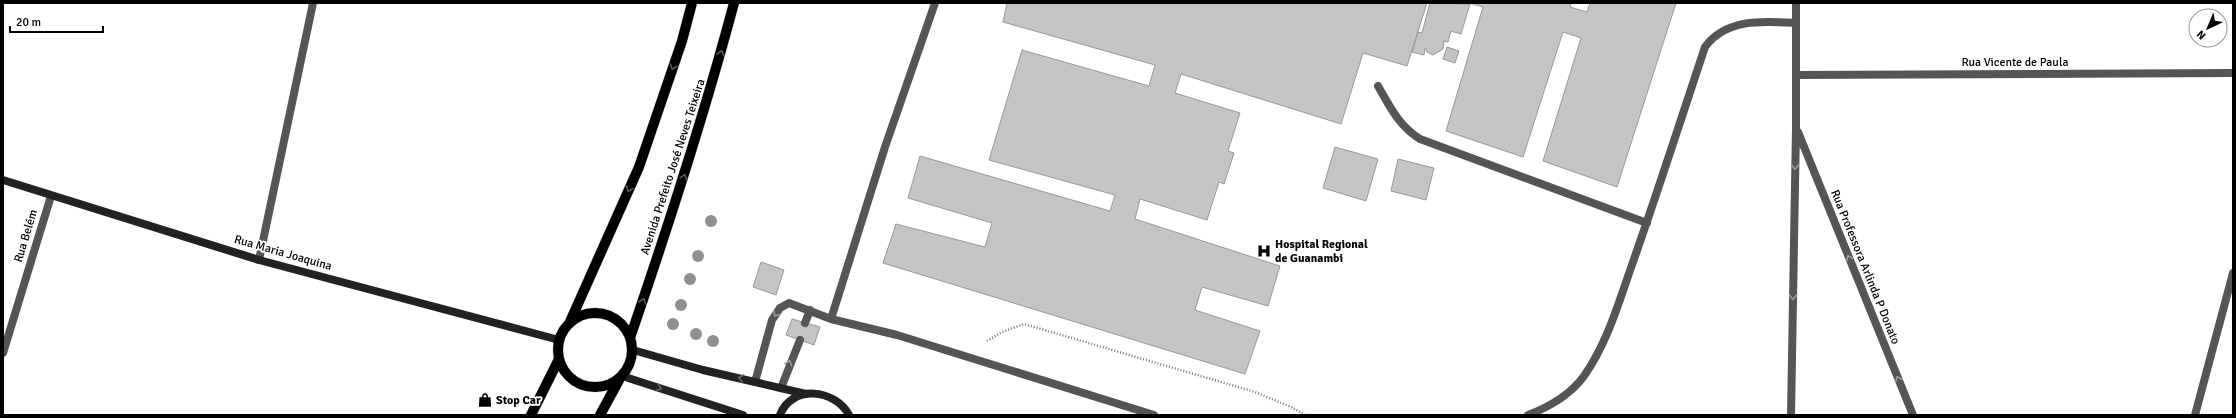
<svg xmlns="http://www.w3.org/2000/svg" width="2236" height="418" font-family="Signika,sans-serif">
<rect width="100%" height="100%" fill="#fff"/>
<!-- building -->
<path fill="#c4c4c4" stroke="#999" d="M1007,3h420l-20,63 -44,-13 -22,71 -160,-50 -6,19 65,20 -12,38 6,2 -10,31 -5,-2 -12,38 -67,-21 -5,20 145,47 -12,40 -66,-19 -7,23 65,21 -15,43 -362,-111 13,-39 89,23 7,-24 -84,-25 12,-42 190,55 5,-16 -126,-35 33,-110 127,36 6,-21 -152,-43z
M1430,3l40,1 -9,30 -10,-3 -3,11 -4,-1 -1,8 -10,6 -6,-3 -2,-4 -1,7 -12,-3 6,-20 4,1z
M1469,3h102l-1,4 17,5 3,-9h86l-59,184 -74,-26 38,-123 -18,-6 -40,125 -77,-26 37,-124z
M1447,47l12,4 -4,12 -12,-4z
M1335,147l43,12 -12,42 -43,-13z
M1398,159l36,9 -8,32 -35,-9z
M761,262l23,8 -8,25 -23,-8z
M792,319l28,8 -6,18 -28,-10z"/>
<g fill="none" stroke-linecap="round" stroke-linejoin="round">
<defs>
<path id="primary" d="M558 350a37 37 0 1 1 74 0a37 37 0 1 1-74 0Z
M569,324l70,-157 43,-126 10,-38
M630,338c38,-111 74,-222 104,-335
M531,415l28,-56
M600,415l19,-35"/>
</defs>
<!-- primary casing -->
<use href="#primary" stroke="#dbdbdb" stroke-width="11"/>
<!-- path -->
<path stroke="#777" stroke-width="2.5" stroke-dasharray="1 2" stroke-linecap="butt" d="M987,341l15,-9 22,-8 231,68 36,15 14,8"/>
<!-- lane -->
<path stroke="#555" stroke-width="8" d="M1378,86c12,21 21,40 42,53l227,84
M831,319l54,-172 50,-144
M805,323l5,-13
M755,382l17,-62 8,-12 9,-5 42,16 66,16 257,80
M781,388l19,-48
M1528,415c21,-8 43,-21 56,-39 24,-34 35,-75 49,-114 25,-71 48,-143 72,-215 21,-29 58,-26 91,-24"/>
<!-- street -->
<path stroke="#555" stroke-width="8" d="M1796,75l437,-2
M1798,132l115,283
M259,260l54,-257
M3,353l48,-157
M1791,415l5,-287v-125
M2195,415l38,-142"/>
<!-- secondary -->
<path stroke="#222" stroke-width="8" d="M3,180l256,80 300,80
M633,350l70,20 103,24
M622,376l121,39
M780,415c12,-31 55,-26 69,0"/>
<!-- primary -->
<use href="#primary" stroke="#000" stroke-width="10"/>
</g>
<!-- trees -->
<g fill="#8f8f8f">
<circle cx="711" cy="221" r="6"/>
<circle cx="698" cy="256" r="6"/>
<circle cx="690" cy="279" r="6"/>
<circle cx="681" cy="305" r="6"/>
<circle cx="673" cy="324" r="6"/>
<circle cx="696" cy="334" r="6"/>
<circle cx="713" cy="341" r="6"/>
</g>
<!-- one-way arrows -->
<defs><path id="oneway-chevron" d="M-2-3.5L2.5 0L-2 3.5" fill="none" stroke-width="1.6" stroke-linecap="round" stroke-linejoin="round"/></defs>
<g stroke="#595959">
<use href="#oneway-chevron" transform="translate(721 53) rotate(-75)"/>
<use href="#oneway-chevron" transform="translate(673 67) rotate(109)"/>
<use href="#oneway-chevron" transform="translate(684 177) rotate(-73)"/>
<use href="#oneway-chevron" transform="translate(629 189) rotate(114)"/>
<use href="#oneway-chevron" transform="translate(643 301) rotate(-71)"/>
</g>
<g stroke="#999">
<use href="#oneway-chevron" transform="translate(1795 167) rotate(91)"/>
<use href="#oneway-chevron" transform="translate(1849 258) rotate(-112)"/>
<use href="#oneway-chevron" transform="translate(1793 297) rotate(91)"/>
<use href="#oneway-chevron" transform="translate(776 314) rotate(122)"/>
<use href="#oneway-chevron" transform="translate(789 363) rotate(-71)"/>
<use href="#oneway-chevron" transform="translate(1898 379) rotate(-112)"/>
</g>
<g stroke="#646464">
<use href="#oneway-chevron" transform="translate(741 378) rotate(-167)"/>
<use href="#oneway-chevron" transform="translate(659 388) rotate(18)"/>
</g>
<!-- icons -->
<defs>
<symbol id="hospital-bare" viewBox="-9 -9 18 18"><path d="M-5-5h3v3.5h4V-5h3V5h-3V1.5h-4V5h-3Z" fill="#000" stroke="#fff" stroke-width="2.5" paint-order="stroke"/></symbol>
<symbol id="shop-bare" viewBox="-9 -9 18 18"><path d="M-5-2.5h2.3a2.7 3.5 0 0 1 5.4 0H5L5.5 6h-11ZM-1.5-2.5h3a1.5 2.3 0 0 0-3 0Z" fill="#000" stroke="#fff" stroke-width="2.5" paint-order="stroke"/></symbol>
</defs>
<g fill-rule="evenodd">
<use href="#hospital-bare" x="1254" y="241" width="20" height="20"/>
<use href="#shop-bare" x="475" y="390" width="20" height="20"/>
</g>
<g text-anchor="middle" dominant-baseline="central" stroke-width="3.5" stroke-linejoin="round" paint-order="stroke">
<!-- street labels -->
<g font-size="12" fill="#000" stroke="#fff">
<text x="2015" y="62">Rua Vicente de Paula</text>
<text transform="translate(673 167) rotate(-72)">Avenida Prefeito José Neves Teixeira</text>
<text transform="translate(26 236) rotate(-73)">Rua Belém</text>
<text transform="translate(283 253) rotate(16)">Rua Maria Joaquina</text>
<text transform="translate(1865 267) rotate(68)">Rua Professora Arlinda P Donato</text>
</g>
<!-- poi labels -->
<g font-size="12" font-weight="bold" fill="#000" stroke="#fff" text-anchor="start">
<text x="1275" y="244">Hospital Regional<tspan x="1275" dy="14">de Guanambi</tspan></text>
<text x="496" y="400">Stop Car</text>
</g>
</g>
<!-- border -->
<rect width="2236" height="418" fill="none" stroke="#000000" stroke-width="8"/>
<!-- north arrow -->
<g transform="translate(2208 28) rotate(224)"><circle r="19" fill="#ffffff" stroke="#999999"/>
<path d="M0-3L7 15L0 10L-7 15Z" fill="#000000"/>
<text y="-6" font-size="11" font-weight="bold" text-anchor="middle" fill="#000000">N</text>
</g>
<!-- scale -->
<path d="M10 26v6h93v-6" fill="none" stroke="#000000" stroke-width="2"/>
<text x="16" y="26" font-size="12" fill="#000000" stroke="#ffffff" stroke-width="3" paint-order="stroke">20 m</text>
</svg>
